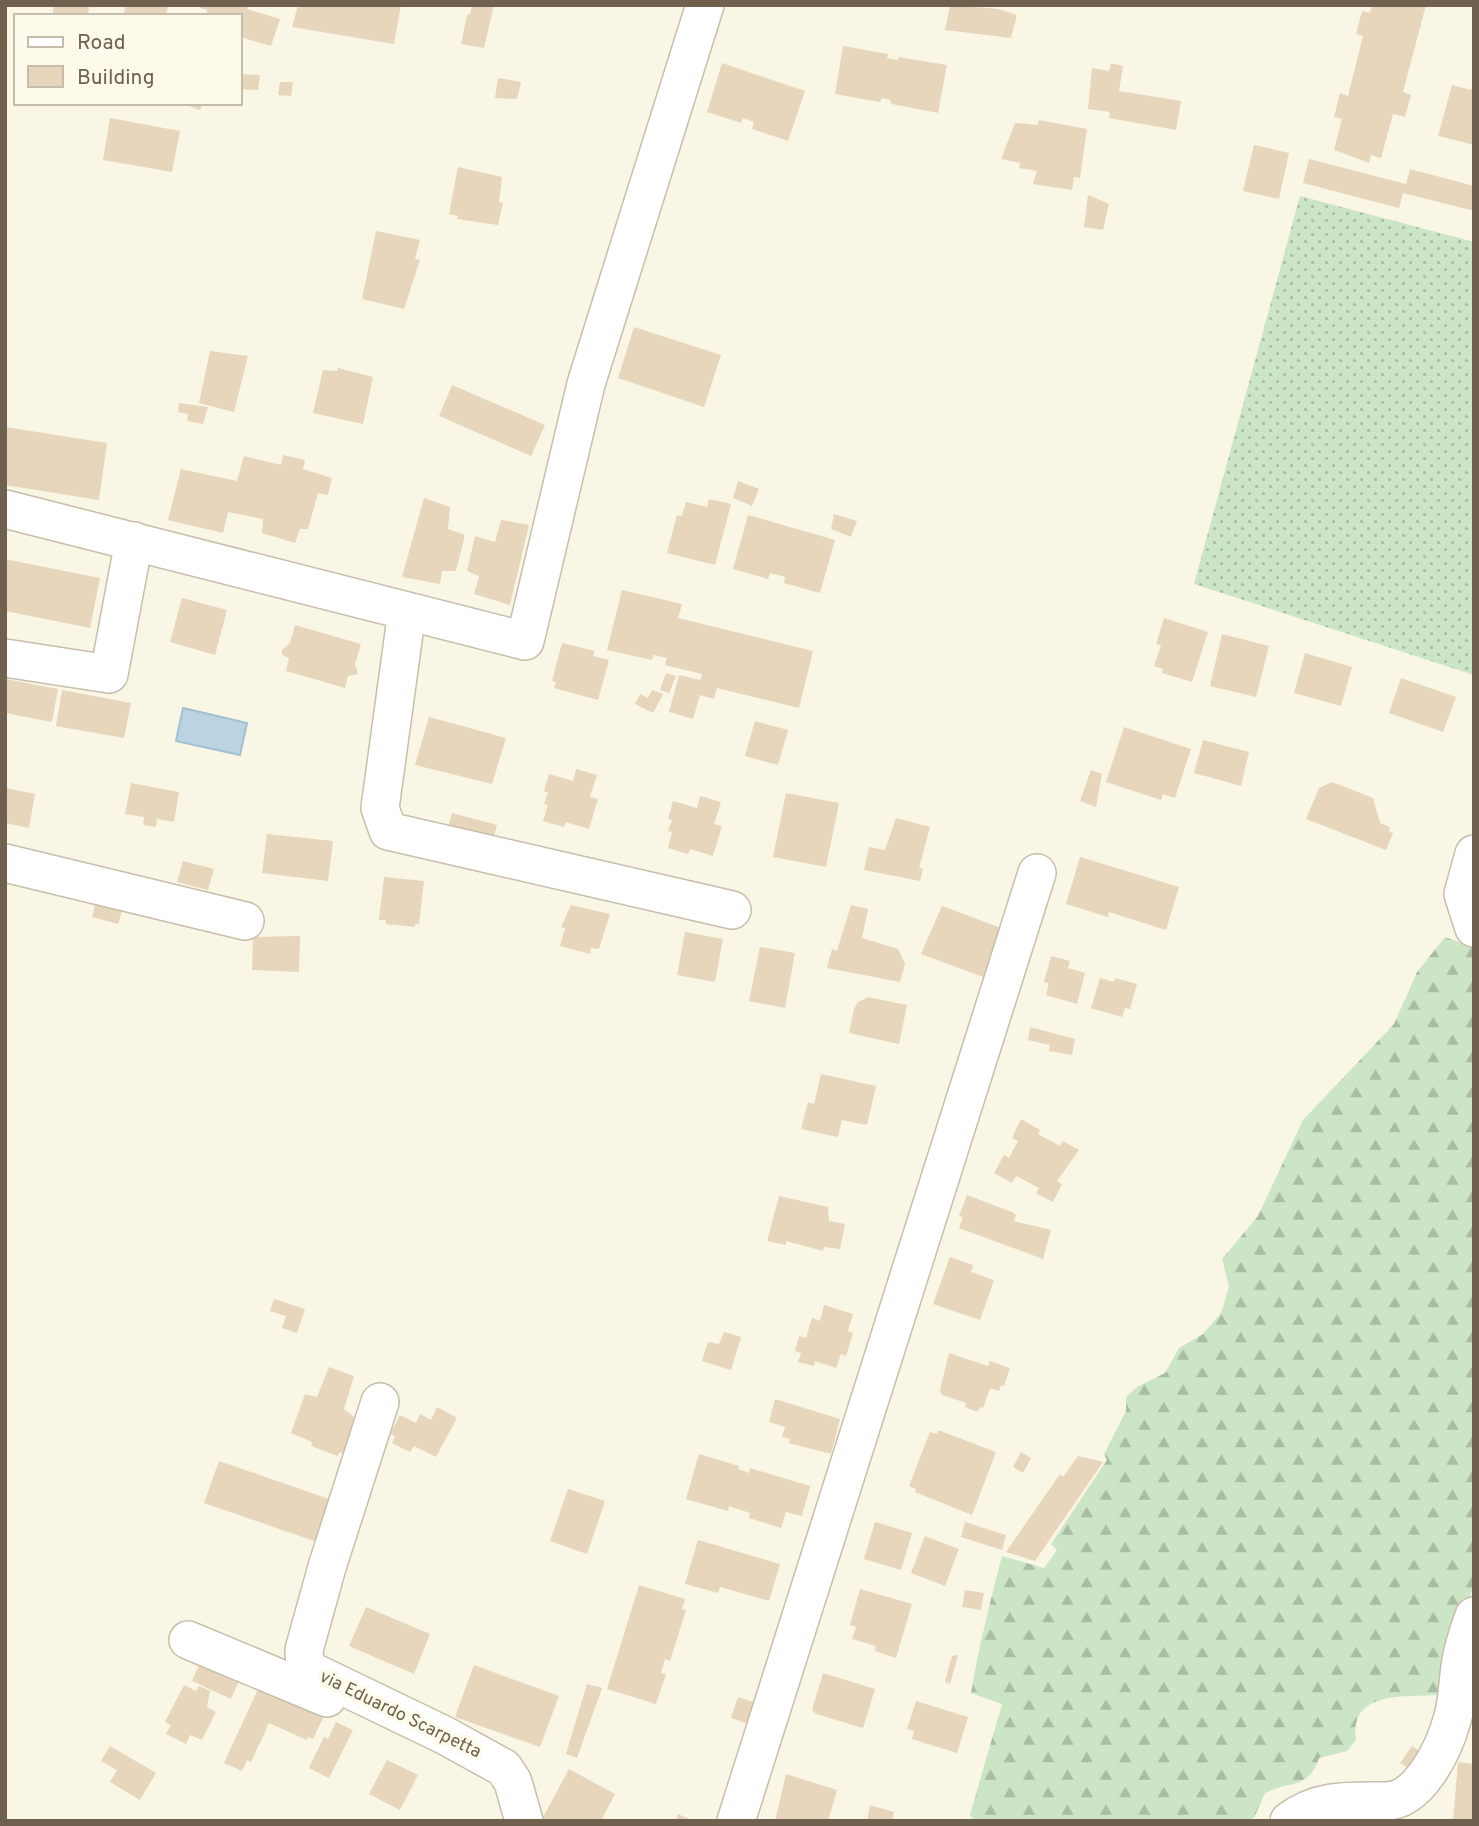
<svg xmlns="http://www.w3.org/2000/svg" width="1479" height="1826" font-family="Overpass,sans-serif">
<defs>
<pattern id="grass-dots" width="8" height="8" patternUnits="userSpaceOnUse" patternTransform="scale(1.75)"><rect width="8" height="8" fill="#cbe5c5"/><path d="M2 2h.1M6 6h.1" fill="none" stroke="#a9bda2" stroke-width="1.8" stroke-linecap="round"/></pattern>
<pattern id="forest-firs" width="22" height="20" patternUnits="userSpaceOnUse" patternTransform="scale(1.75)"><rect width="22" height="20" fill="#cbe5c5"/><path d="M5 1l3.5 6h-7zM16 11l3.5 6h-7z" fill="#a9bda2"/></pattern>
</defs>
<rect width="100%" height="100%" fill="#f9f6e5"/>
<!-- grass -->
<path fill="url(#grass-dots)" d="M1300,196l174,46v433l-280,-91z"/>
<!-- forest -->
<path fill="url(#forest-firs)" d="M1445,937l29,11v636l-36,111c-35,2 -89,-4 -82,45l-9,11 -28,7c-11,32 -28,22 -54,35l-11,25 -13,3h-266l-5,-6 32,-111 -31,-11c8,-47 19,-91 31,-137l42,12 13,-18 -6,-6 56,-84 -3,-6 22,-43v-14l11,-10 28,-14 14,-25 24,-14 18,-21 8,-27 -7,-27 36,-43 45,-96 91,-96 23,-52z"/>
<!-- water -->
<path fill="#bcd3e1" stroke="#a3c0d1" stroke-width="2" d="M183,708l64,15 -7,32 -64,-14z"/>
<!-- building -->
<path fill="#e7d6bb" d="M54,5h30l5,1 -1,10h-36z
M126,5h40l2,1 -2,10h-43z
M201,5h48l-2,4 33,10 -9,27 -31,-9v-21h-34l1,-6 -7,-2z
M298,5h103l-7,39 -102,-17z
M472,5h22l-10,43 -23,-4 6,-29 3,-1z
M950,5l49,4 18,6 -6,23 -66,-8z
M1372,5h54l-23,87 8,3 -6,22 -12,-3 -12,44 -10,-3 -2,8 -35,-13 8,-31 -8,-2 6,-24 8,3 15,-60 -7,-2 6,-23 8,2z
M843,46l45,8 -1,4 11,2 1,-3 48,8 -9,48 -46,-9 -2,-4 -8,-2 -2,4 -45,-8z
M722,63l83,28 -17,50 -36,-12 2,-7 -11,-4 -2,5 -34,-11z
M1111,63l12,3 -4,25 62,10 -5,29 -67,-12 1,-6 -22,-3 4,-41 17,3z
M241,74l19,1 -2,15 -18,-1z
M498,78l23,4 -4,17 -22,-1z
M280,82h13l-2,14 -13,-1z
M1474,82v63l-36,-9 14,-51 19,5z
M181,103h22l-3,7z
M110,118l70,13 -8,41 -69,-12z
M1039,120l48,9 -7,49 -6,-1 -2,13 -39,-6 4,-13 -18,-3 1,-5 -19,-4 14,-36 22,2z
M1254,145l35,8 -10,46 -36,-8z
M1309,159l97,25 4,-15 64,17v25l-71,-18 -4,15 -96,-25z
M458,167l44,10 -3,25 4,1 -5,22 -41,-6 1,-3 -9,-2z
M1088,195l21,9 -6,26 -19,-3z
M376,231l44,9 -5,19 5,1 -16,49 -42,-10z
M634,327l87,28 -17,52 -86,-29z
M210,351l38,5 -14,56 -35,-9z
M338,368l35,9 -10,47 -50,-11 10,-43 14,1z
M452,385l93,40 -14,31 -92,-40z
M179,403l29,4 -5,17 -16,-3 1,-7 -10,-2z
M5,427l102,16 -8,57 -94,-15z
M283,455l22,5 -2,9 29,9 -4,17 -10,-2 -10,36h-8l-5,14 -33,-10 1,-14 -35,-7 -5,21 -55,-13 13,-51 56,12 7,-25 37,9z
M738,481l21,8 -7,17 -19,-8z
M424,498l26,9 -2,22 17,6 -9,36h-14l-2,13 -38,-7z
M709,499l22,5 -16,61 -48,-12 10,-38 5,1 4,-14 21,5z
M834,514l23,7 -6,16 -20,-8z
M748,515l87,25 -15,53 -36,-10 1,-6 -15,-4 -2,6 -35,-10z
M501,520l28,5 -19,80 -36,-11 5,-18 -12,-5 8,-35 20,6z
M5,559l95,19 -10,50 -85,-17z
M622,590l60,14 -4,14 135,33 -14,57 -82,-20 -3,11 -14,-4 -7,24 -24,-7 10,-37 21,5 2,-6 -37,-9 2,-7 -13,-3 -2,5 -45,-10z
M182,598l45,12 -12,45 -45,-13z
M1164,618l44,14 -16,50 -30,-9 1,-4 -9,-3 7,-21 -5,-1z
M295,625l66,19 -6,20 3,10 -10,2 -3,12 -59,-17 3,-13 -7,-3v-5l8,-7z
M1222,634l47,12 -13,51 -46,-11z
M562,643l33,8 -2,5 16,4 -11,40 -44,-12 2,-6 -4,-1z
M1305,653l47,14 -11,39 -47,-13z
M666,673l10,3 -7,17 -9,-3z
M1401,678l55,19 -13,35 -54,-19z
M6,679l52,10 -6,33 -47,-9z
M62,690l69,13 -7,35 -68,-12z
M652,690l11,4 -10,19 -18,-9 5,-10 8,4z
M429,717l77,21 -14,46 -77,-19z
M755,721l33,9 -10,35 -33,-9z
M1124,727l67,22 -16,49 -12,-4 -2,6 -55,-18z
M1203,740l46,12 -8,34 -47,-13z
M576,769l21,6 -7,22 8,2 -9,30 -23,-7 -2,5 -21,-6 5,-16 -4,-1 4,-11 -4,-2 5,-17 24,7z
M1091,770l11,4 -6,33 -16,-6z
M1332,782l41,16 7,25 10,4 -1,4 4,2 -7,17 -80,-31 13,-31z
M131,783l48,9 -5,30 -17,-3 -1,8 -13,-2 1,-8 -19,-3z
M5,788l30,6 -6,34 -24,-5z
M786,793l53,10 -13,64 -53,-10z
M700,796l21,6 -7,22 8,2 -9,30 -23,-7 -2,5 -20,-6 4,-16 -4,-1 4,-11 -4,-1 5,-18 24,7z
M452,813l45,12 -5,19 -45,-12z
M896,818l34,9 -11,41 4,1 -3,12 -56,-11 5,-23 16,3z
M267,834l66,7 -5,40 -66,-8z
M1080,857l99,30 -13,43 -57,-18 -1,5 -42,-13z
M183,861l31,8 -6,21 -31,-8z
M384,877l40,4 -5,43h-4v3l-29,-3v-4h-7z
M96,900l27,7 -5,17 -26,-7z
M571,905l39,9 -11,35 -8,-1 -1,6 -30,-8 5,-18 -4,-1z
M851,905l17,4 -6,29 36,11 7,15 -5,18 -73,-14 5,-19 5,2z
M942,906l59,22 -18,49 -62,-23z
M685,932l38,7 -8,43 -38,-7z
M300,936l-1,36 -47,-2 1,-33z
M760,947l35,6 -10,55 -36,-7z
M1051,956l19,5 -2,7 17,5 -8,31 -31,-9 3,-12 -5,-1z
M1100,978l14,4 1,-4 22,6 -7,25 -5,-1 -3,9 -31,-9z
M868,997l39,8 -8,39 -50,-11 5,-24 4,-7z
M1030,1027l45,12 -3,16 -23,-4 1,-6 -22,-5z
M821,1074l55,12 -9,39 -25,-5 -4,17 -37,-8 7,-27 6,2z
M1021,1119l19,11 -2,4 22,12 3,-5 16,9 -22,31 5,3 -9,18 -17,-9 3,-5 -23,-12 -4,7 -18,-10 10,-18 5,3 9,-17 -6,-3z
M967,1195l45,17 4,3 -2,6 37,9 -8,29 -84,-31 4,-11 -4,-1z
M779,1196l49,11 1,14 16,3 -5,25 -16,-2 -1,4 -37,-10v4l-19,-4z
M950,1257l23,8 -2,7 23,8 -14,40 -47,-16z
M274,1299l31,10 -8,24 -15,-5 4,-12 -16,-5z
M824,1305l29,9 -5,17 5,2 -7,23 -5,-2 -5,14 -21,-7 -1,5 -16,-4 3,-9 -6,-2 4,-15 7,2 6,-20 8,3z
M724,1332l17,5 -10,33 -29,-9 6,-19 11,2z
M949,1353l39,13 2,-5 20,7 -6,18 -3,-1 -2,6 -9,-3 -7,20 -3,-1 -2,5 -13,-5 1,-4 -24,-8 -2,-5z
M329,1367l25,9 -10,33 15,12 -15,33 -4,-2 -2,4 -27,-10 1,-4 -21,-9 14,-39 12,3z
M775,1399l65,20 -9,35 -42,-11 1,-4 -8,-2 3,-10 -16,-5z
M437,1407l20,11 -21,39 -22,-11 -4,6 -18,-9 3,-7 -5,-2 10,-19 16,8 4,-9 11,6z
M938,1430l58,22 -24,63 -57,-23 1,-3 -7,-3 21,-54 7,2z
M1021,1452l10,6 -8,15 -10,-6z
M699,1454l40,12 -1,3 11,4 1,-5 60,18 -8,30 -16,-4 -5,16 -32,-10 1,-5 -21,-7 -1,5 -42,-12z
M1078,1456l25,6 -68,99 -29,-9 54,-78 3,3z
M219,1461l113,39 -15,42 -113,-39z
M568,1489l37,12 -18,53 -37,-13z
M875,1522l37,11 -11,37 -37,-11z
M965,1522l41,13 -4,15 -41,-13z
M925,1536l34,13 -14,37 -34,-13z
M698,1540l82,24 -11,37 -49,-14 -2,6 -33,-9z
M639,1585l46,14 -3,10 4,1 -16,51 -5,-2 -4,14 5,1 -10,30 -49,-15z
M860,1589l52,15 -16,54 -21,-7 1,-5 -24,-7 4,-12 -6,-2z
M965,1590l19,3 -3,17 -19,-3z
M366,1607l64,27 -16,40 -65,-28z
M958,1655l-8,29 -5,-2 7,-26z
M203,1656l39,18 -11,25 -39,-18z
M474,1665l85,31 -19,51 -85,-30z
M823,1673l52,16 -12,39 -47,-14 -4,-4z
M587,1684l15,4 -25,70 -11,-4z
M184,1685l12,6 3,-5 11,5 -3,16 9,5 -14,28 -12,-5 -4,9 -20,-10 5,-9 -6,-3z
M259,1687l63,20 -4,9 5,2 -10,21 -5,-2 -1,3 -38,-17 -18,39 -4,-2 -5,11 -18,-8z
M738,1697l24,8 -7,21 -24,-8z
M916,1701l52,16 -11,36 -45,-14 2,-8 -7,-2z
M336,1722l17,8 -24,48 -20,-10 15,-31 4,2z
M110,1746l46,27 -16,27 -30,-18 7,-12 -16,-9z
M1412,1746l8,5 -12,17 -8,-5z
M387,1760l31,15 -18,35 -31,-16z
M1458,1762l16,2v57h-21z
M569,1769l46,25 -14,27h-60z
M786,1774l51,16 -9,31h-53z
M870,1805l24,7 -2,9h-25z
M678,1814l16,7h-18z"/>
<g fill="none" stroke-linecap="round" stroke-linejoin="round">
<defs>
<path id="minor" d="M5,509l520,132 61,-257 119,-379
M407,611l-27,197 8,23 344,79
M5,658l104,16 25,-133
M1474,854l-11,40 11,34
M5,863l240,58
M380,1402l-53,165 -23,83 1,18 139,67 60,33 9,14 11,39
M188,1640l139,58
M736,1821l301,-948
M1289,1821c29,-23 62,-20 96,-20 34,1 59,-52 67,-81 7,-22 5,-46 11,-69 3,-12 7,-24 11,-35"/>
</defs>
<!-- minor casing -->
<use href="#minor" stroke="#c7beab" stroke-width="40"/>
<!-- minor -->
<use href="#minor" stroke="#fff" stroke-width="37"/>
</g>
<g text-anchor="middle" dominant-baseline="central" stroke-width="7" stroke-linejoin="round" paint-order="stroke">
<!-- street labels -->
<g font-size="18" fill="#6f614d" stroke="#fdfaeb">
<text transform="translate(400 1715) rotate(26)">via Eduardo Scarpetta</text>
</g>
</g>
<!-- border -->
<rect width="1479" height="1826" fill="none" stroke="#6f614d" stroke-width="14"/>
<!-- legend -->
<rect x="14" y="14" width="228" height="91" fill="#fdfaeb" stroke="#c4bdac" stroke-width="2"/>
<rect x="28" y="37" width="35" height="10" fill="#ffffff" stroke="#c4bdac" stroke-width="2"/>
<text x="77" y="49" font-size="21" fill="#6f614d">Road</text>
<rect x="28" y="66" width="35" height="21" fill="#e7d6bb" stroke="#c4bdac" stroke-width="2"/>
<text x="77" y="84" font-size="21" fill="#6f614d">Building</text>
</svg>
